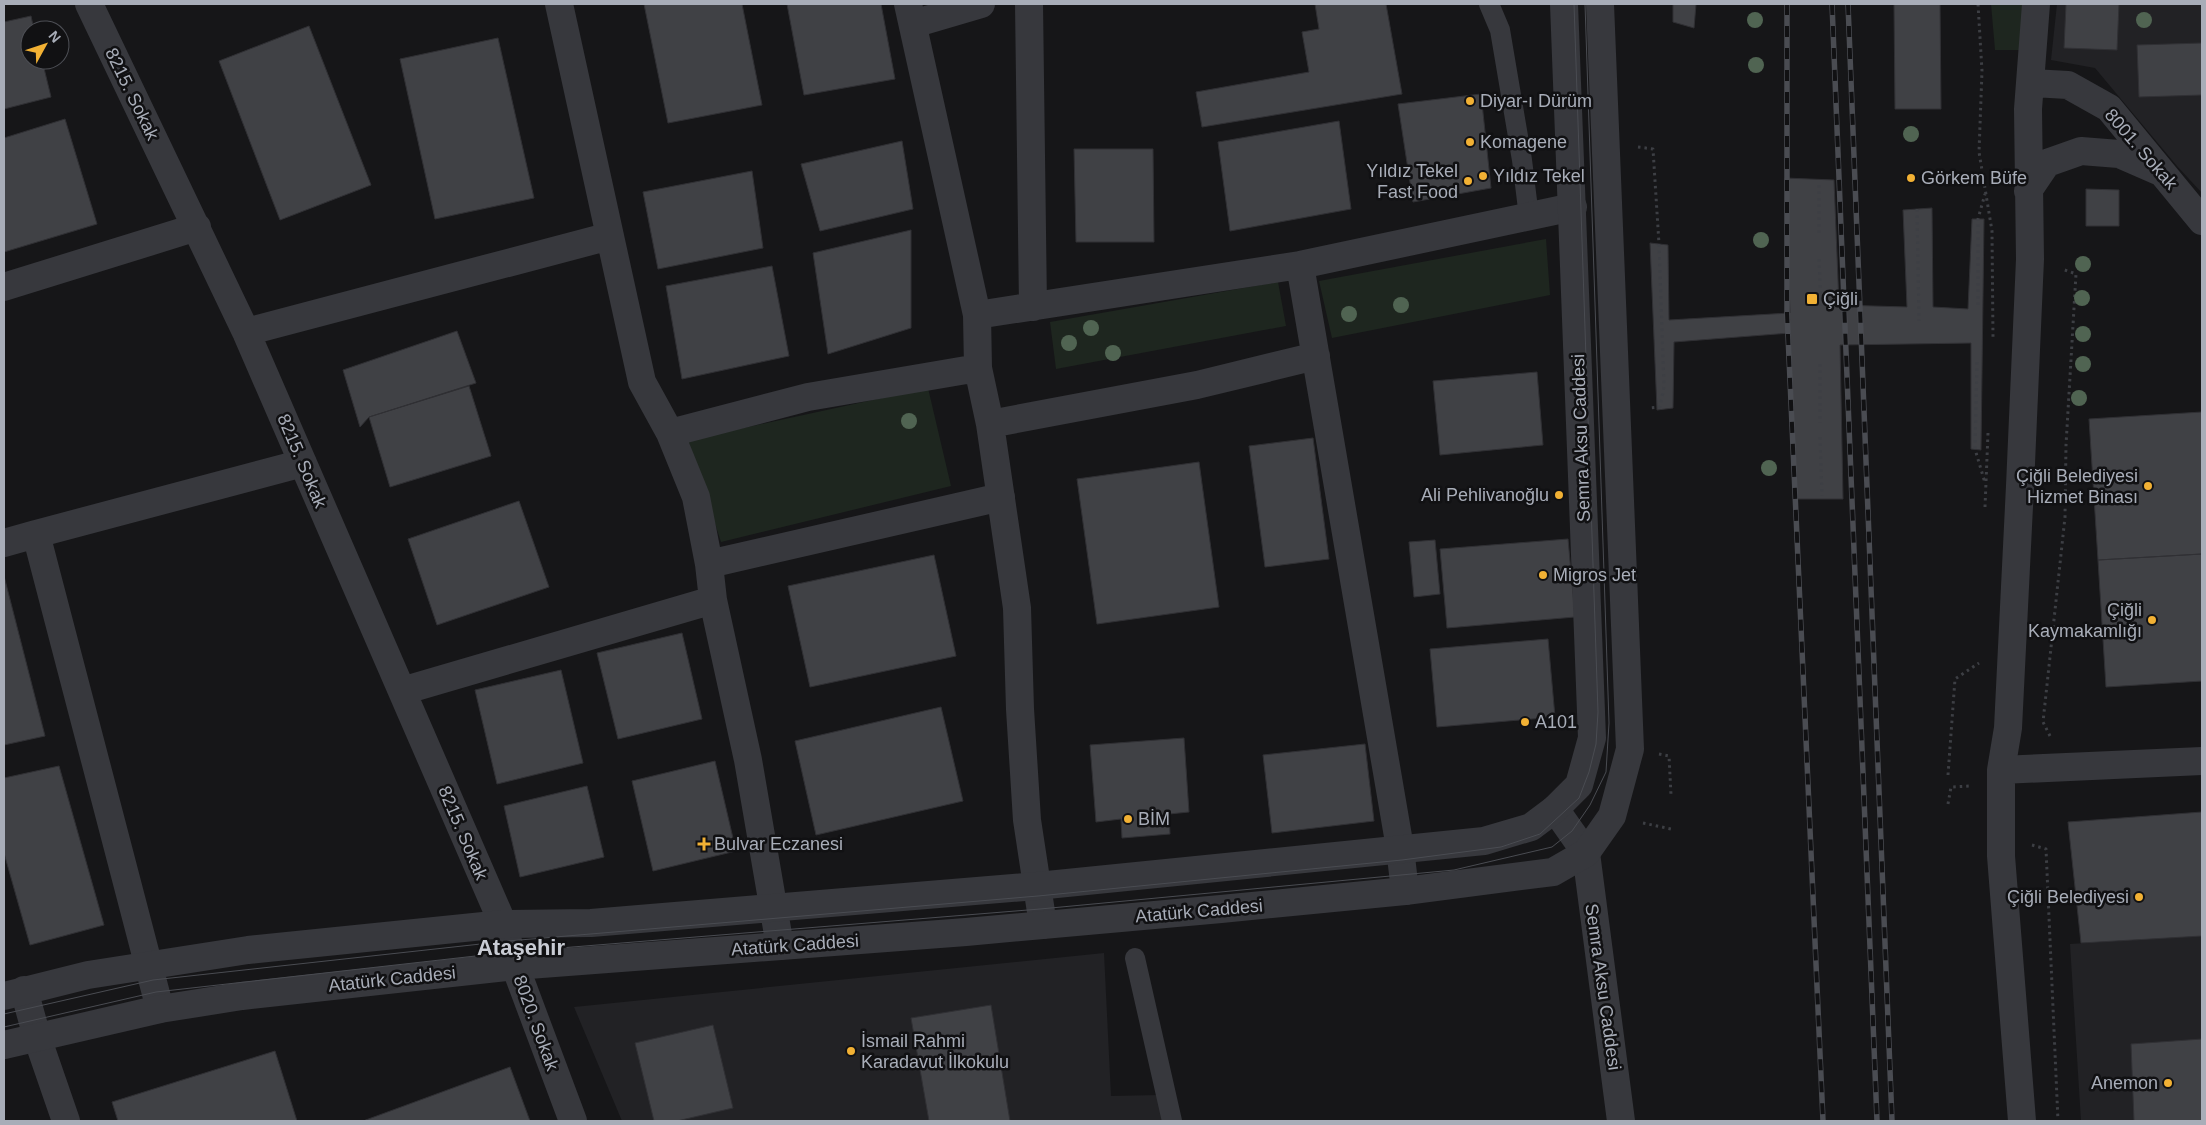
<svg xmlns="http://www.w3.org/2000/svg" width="2206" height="1125" font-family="Helvetica,sans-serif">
<rect width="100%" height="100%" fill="#161618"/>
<!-- built -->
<path fill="#222225" d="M2057,4h145v189l-25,-27 -82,-98 -44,-8z
M2202,936v185h-121l-11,-177z
M1104,953l7,143 49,-1 4,26h-542l-48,-114z"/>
<!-- green -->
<path fill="#1e261f" d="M1991,4h33l-3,46h-26z
M1546,239l4,56 -218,43 -13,-57z
M1278,282l8,44 -230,43 -6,-47z
M928,388l23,98 -230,56 -33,-102z"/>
<!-- building -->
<path fill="#404145" stroke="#303034" d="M644,4h98l20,101 -94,18z
M787,4h94l14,75 -91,16z
M1315,4h71l16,90 -200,33 -6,-35 113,-20 -7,-40 17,-3z
M1673,4h23l-2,24 -21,-6z
M1894,4h46l1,105h-46z
M2066,4h53l-2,46 -53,-2z
M31,16l3,14h-4v30h12l9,37 -47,12v-87z
M309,26l62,159 -91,35 -61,-159z
M498,38l36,160 -99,21 -35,-160z
M2202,43v52l-63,2 -2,-52z
M1481,94l10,94 -78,14 -15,-98z
M65,119l32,105 -93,28v-114z
M1339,121l12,88 -121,22 -12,-89z
M902,141l11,68 -93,22 -19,-67z
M1074,149h79l1,93h-78z
M752,171l11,77 -105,21 -15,-77z
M1785,178l49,2 5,125 68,2 -4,-97 29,-2 1,99 35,2 4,-90h12l-3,231 -10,-1v-106l-131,2 3,154h-48l-5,-166 -116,9 -1,66 -16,2 -7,-167 18,2 1,75 121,-7z
M2086,189l33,1v36h-33z
M911,230v98l-83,26 -15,-101z
M772,266l17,90 -107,23 -16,-93z
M457,331l19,52 -107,34 -9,10 -17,-57z
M1537,372l6,73 -103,10 -7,-74z
M469,386l22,70 -101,31 -21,-70z
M2202,412v142l-104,6 -9,-141z
M1313,438l16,121 -64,8 -16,-121z
M1199,462l20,145 -122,17 -20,-145z
M519,501l30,86 -112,38 -29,-86z
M1568,539l7,78 -128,11 -7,-79z
M1435,540l5,54 -26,3 -5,-55z
M2202,554v127l-96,6 -8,-127z
M934,555l22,101 -146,31 -22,-101z
M4,576l41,160 -41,9z
M682,633l20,86 -84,20 -21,-86z
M1548,639l7,78 -118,10 -7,-78z
M561,670l22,93 -86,21 -22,-94z
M941,707l22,94 -147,34 -21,-94z
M1184,738l5,74 -20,2 1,20 -48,4 -1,-19 -25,3 -6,-77z
M1365,744l9,77 -102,12 -9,-78z
M715,761l21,90 -83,20 -21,-90z
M59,766l45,159 -74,20 -26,-92v-75z
M587,786l17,71 -84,20 -16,-71z
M2202,812v124l-121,7 -13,-121z
M991,1005l19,116h-81l-18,-103z
M713,1025l20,83 -56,13h-23l-19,-78z
M2202,1039v82h-68l-3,-77z
M275,1051l22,70h-179l-6,-19z
M510,1067l20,54h-167z"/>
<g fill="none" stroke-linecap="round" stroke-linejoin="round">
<!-- path -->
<path stroke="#3d3f44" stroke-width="3" stroke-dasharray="2.5 4" stroke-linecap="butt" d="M1978,4l4,67 -3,81 13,79 1,106
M1638,147l15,2 6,95 5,143 -4,20 -12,1
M1819,185v52
M1917,209l2,112
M1819,259l2,47
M1978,305v-86l7,-25
M1977,362l-2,87 10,34
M1820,364v59
M1820,437l2,59
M1985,507l3,-74
M2050,736l-7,-14 22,-205 1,-72 10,-171 -14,-5
M1659,754l10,2 2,39
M1948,775l7,-96 24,-16
M1948,804l3,-17 19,-1
M1643,823l28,6
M2032,845l14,4 12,272"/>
<!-- service -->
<path stroke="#37383d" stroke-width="20" d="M1489,4l11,26 22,130 7,57
M1135,958l37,163"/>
<!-- minor -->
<path stroke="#37383d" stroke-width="28" d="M89,4l157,328 257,592 12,42 58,155
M559,4l83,378 28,51 26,64 13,67 4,36 35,160 32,186
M908,4l69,311 1,53 12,56 27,184 3,101 7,111 16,105
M1029,4l4,303
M913,24l68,-20
M2030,83l38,2 41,23 93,113
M2028,191l19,-28 34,-12 38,3 39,17
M1300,265l100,583 5,43
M4,287l193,-60
M977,315l323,-50 273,-58
M246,332l364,-96
M990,424l207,-39 119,-29
M670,433l138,-36 170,-29
M4,543l32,-9
M709,564l292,-67
M402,691l311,-91
M2001,770l201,-9
M1555,809l31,44 35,268
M24,990l13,47 29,84
M160,1009l-124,-475 267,-71
M2022,1121l-21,-265v-86l7,-42 12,-242 10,-227 -2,-150 8,-105"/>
<!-- tertiary -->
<path stroke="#37383d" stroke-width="28" d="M4,996l84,-21 160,-25 255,-26 88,-1 446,-37 447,-45 47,-14 24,-18 24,-24 13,-47 -28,-734
M4,1045l156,-36 82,-13 273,-30 451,-34 255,-23 184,-18 148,-19 33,-19 26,-37 18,-67 -30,-745"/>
<!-- tram -->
<path stroke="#4a4c52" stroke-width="1" d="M4,1014l149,-34 355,-39 530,-45 364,-36 99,-13 39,-13 39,-36 10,-26 7,-28 2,-32 -24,-708
M4,1027l152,-35 355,-40 529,-43 414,-39 98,-23 20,-16 18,-26 16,-33 3,-49 -24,-719"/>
<defs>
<path id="rail" d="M1787,4v309l36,808
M1832,4l45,1117
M1848,4l44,1117"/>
</defs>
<!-- rail casing -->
<use href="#rail" stroke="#4a4c52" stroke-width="5.5"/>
<!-- rail -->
<use href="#rail" stroke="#111113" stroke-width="4" stroke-dasharray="11" stroke-linecap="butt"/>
</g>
<!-- trees -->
<g fill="#506452">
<circle cx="1755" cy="20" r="8"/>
<circle cx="2144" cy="20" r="8"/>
<circle cx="1756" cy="65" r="8"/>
<circle cx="1911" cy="134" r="8"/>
<circle cx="1761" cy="240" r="8"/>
<circle cx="2083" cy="264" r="8"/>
<circle cx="2082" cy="298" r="8"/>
<circle cx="1401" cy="305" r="8"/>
<circle cx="1349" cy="314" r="8"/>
<circle cx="1091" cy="328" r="8"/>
<circle cx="2083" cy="334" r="8"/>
<circle cx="1069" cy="343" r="8"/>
<circle cx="1113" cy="353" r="8"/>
<circle cx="2083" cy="364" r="8"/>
<circle cx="2079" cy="398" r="8"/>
<circle cx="909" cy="421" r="8"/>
<circle cx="1769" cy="468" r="8"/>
</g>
<!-- markers -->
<g fill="#f2b134" stroke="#111113" stroke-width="2">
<circle cx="1470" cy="101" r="5"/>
<circle cx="1470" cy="142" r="5"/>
<circle cx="1483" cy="176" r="5"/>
<circle cx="1911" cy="178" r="5"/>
<circle cx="1468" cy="181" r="5"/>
<rect x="1806" y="293" width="12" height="12" rx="2.5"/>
<circle cx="2148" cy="486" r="5"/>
<circle cx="1559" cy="495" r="5"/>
<circle cx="1543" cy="575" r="5"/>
<circle cx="2152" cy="620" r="5"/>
<circle cx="1525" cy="722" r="5"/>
<circle cx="1128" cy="819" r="5"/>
<path d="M701.5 836.5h5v5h5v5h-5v5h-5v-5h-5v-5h5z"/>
<circle cx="2139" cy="897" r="5"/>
<circle cx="851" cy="1051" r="5"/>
<circle cx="2168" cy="1083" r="5"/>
</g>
<g text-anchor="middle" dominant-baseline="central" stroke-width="5" stroke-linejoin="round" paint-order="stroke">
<!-- street labels -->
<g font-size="18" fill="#a8adb8" stroke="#111113">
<text transform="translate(132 94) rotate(64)">8215. Sokak</text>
<text transform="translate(2141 149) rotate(49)">8001. Sokak</text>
<text transform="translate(1581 438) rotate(-92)">Semra Aksu Caddesi</text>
<text transform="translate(302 461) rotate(67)">8215. Sokak</text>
<text transform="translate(463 833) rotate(67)">8215. Sokak</text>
<text transform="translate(1199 911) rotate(-5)">Atatürk Caddesi</text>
<text transform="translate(795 945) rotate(-4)">Atatürk Caddesi</text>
<text transform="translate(392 979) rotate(-6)">Atatürk Caddesi</text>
<text transform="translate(1603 987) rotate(82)">Semra Aksu Caddesi</text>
<text transform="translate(536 1023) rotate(70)">8020. Sokak</text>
</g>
<!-- poi labels -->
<g font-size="18" fill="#a8adb8" stroke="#111113" text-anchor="start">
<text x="1480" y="101">Diyar-ı Dürüm</text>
<text x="1480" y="142">Komagene</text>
<text x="1458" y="171" text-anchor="end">Yıldız Tekel<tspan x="1458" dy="21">Fast Food</tspan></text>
<text x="1493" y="176">Yıldız Tekel</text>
<text x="1921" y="178">Görkem Büfe</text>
<text x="1823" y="299">Çiğli</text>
<text x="2138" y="476" text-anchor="end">Çiğli Belediyesi<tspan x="2138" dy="21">Hizmet Binası</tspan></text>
<text x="1549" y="495" text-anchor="end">Ali Pehlivanoğlu</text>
<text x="1553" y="575">Migros Jet</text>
<text x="2142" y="610" text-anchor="end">Çiğli<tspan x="2142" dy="21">Kaymakamlığı</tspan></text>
<text x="1535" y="722">A101</text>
<text x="1138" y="819">BİM</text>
<text x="714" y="844">Bulvar Eczanesi</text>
<text x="2129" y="897" text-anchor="end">Çiğli Belediyesi</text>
<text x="861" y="1041">İsmail Rahmi<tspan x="861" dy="21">Karadavut İlkokulu</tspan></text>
<text x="2158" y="1083" text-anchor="end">Anemon</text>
</g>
<!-- district labels -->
<g font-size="22" font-weight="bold" fill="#c9ccd4" stroke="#111113">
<text x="521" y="947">Ataşehir</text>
</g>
</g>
<!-- border -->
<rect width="2206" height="1125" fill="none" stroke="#a8adb8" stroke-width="10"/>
<!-- north arrow -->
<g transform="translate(45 45) rotate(50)"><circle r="24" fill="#111113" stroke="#4d4f55"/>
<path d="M0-4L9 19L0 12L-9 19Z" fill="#f2b134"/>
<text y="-8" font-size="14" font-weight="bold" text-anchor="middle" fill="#a8adb8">N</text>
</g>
</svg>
